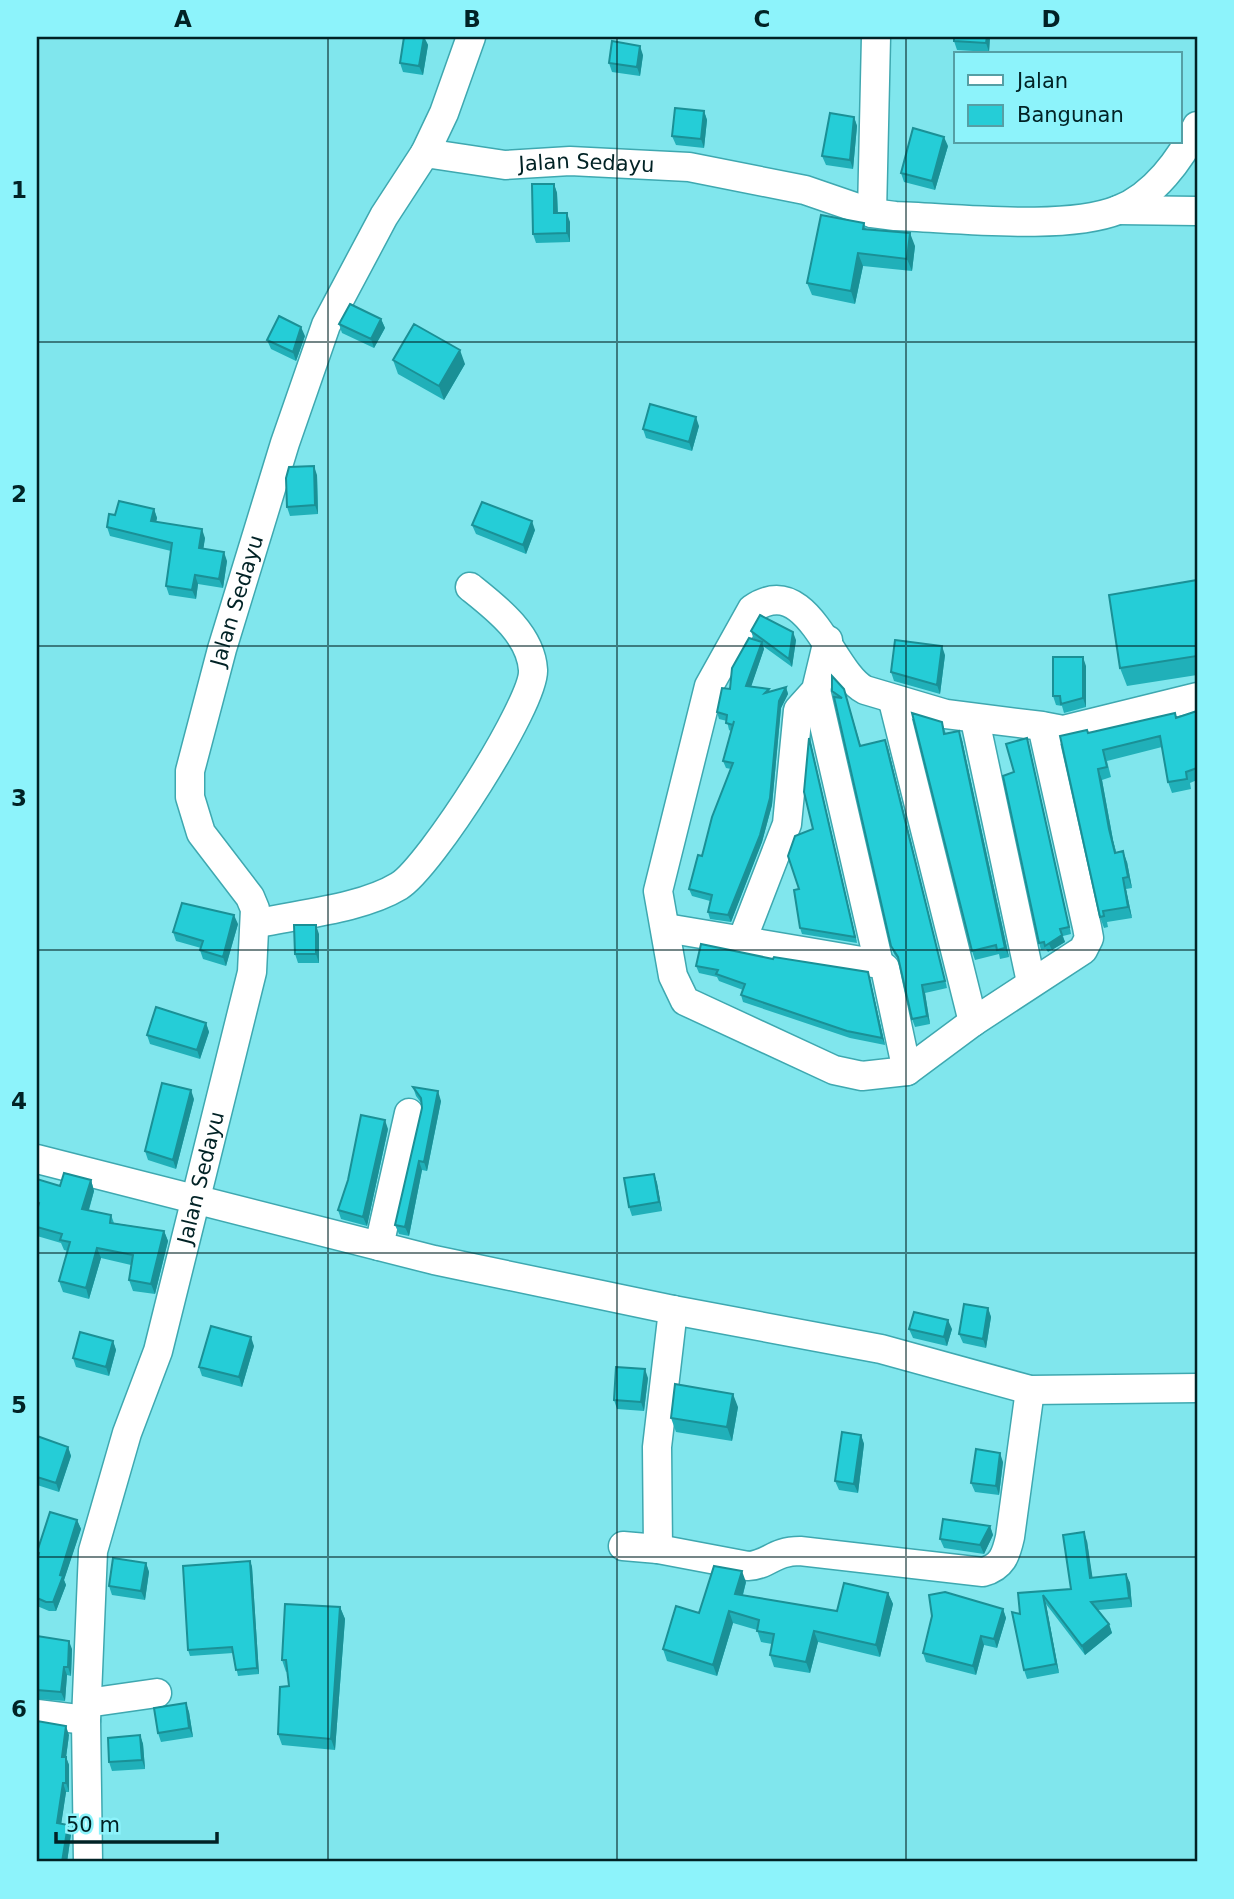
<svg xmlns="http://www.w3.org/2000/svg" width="1234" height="1899" font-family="'DejaVu Sans',sans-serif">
<rect width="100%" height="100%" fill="#80e6ed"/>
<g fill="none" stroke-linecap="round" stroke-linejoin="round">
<defs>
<g id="minor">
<path d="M425,153l19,-40 27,-76"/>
<path d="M1118,210l79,1"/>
<path d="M872,213l4,-176"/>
<path d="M816,690l63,274"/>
<path d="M893,701l80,321"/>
<path d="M975,720l56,262"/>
<path d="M1042,726l-96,-12 -81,-24c-35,-18 -56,-120 -113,-81l-43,77 -51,205 15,85 12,25 149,69 28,6 45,-5 66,-49 110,-72 6,-12 -2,-11 -45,-201 21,4 134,-33"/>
<path d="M255,924c44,-10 106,-15 144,-38 31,-19 136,-183 134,-216 -2,-36 -38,-63 -63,-83"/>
<path d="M666,928l213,36 6,4 22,103"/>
<path d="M741,943l46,-119 11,-114 18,-20 12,-50"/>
<path d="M37,1159l397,101 239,50 208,39 149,41 167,-2"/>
<path d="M379,1246l30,-133"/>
<path d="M623,1546l35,3 90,17c21,-1 25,-15 52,-15l183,21c19,-5 23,-17 27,-35l20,-147"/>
<path d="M658,1549l-1,-102 16,-137"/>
<path d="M87,1703l70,-10"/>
<path d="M37,1714l49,6"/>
<path id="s1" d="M88,1862l-2,-142 7,-169 34,-118 31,-82 94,-379 3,-63 -5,-12 -49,-64 -11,-36v-26l32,-122 63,-206 41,-118 58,-109 41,-63 80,12 65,-4 119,6 116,23 67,23 23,3c60,2 170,15 223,-6 36,-14 63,-51 79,-84"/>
</g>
</defs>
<!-- minor casing -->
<use href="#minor" stroke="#3ea8b0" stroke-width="31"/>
<!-- minor -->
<use href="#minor" stroke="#fff" stroke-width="28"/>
</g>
<!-- wall -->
<path fill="#20b0b9" d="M424,37l4,8 -5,30 -20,-3 -3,-9z
M990,37l-1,15 -32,-2 -3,-9z
M643,55l-3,21 -28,-4 -3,-9z
M704,111l3,9 -3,28 -28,-3 -4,-9z
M854,117l3,9 -4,43 -27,-4 -4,-9z
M948,146l-13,44 -31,-8 -3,-9z
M554,184l3,9 1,20 12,9v20l-34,1 -3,-9z
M864,223l2,6 49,17 -3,25 -49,-5 -8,38 -43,-9 -5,-12z
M381,319l4,9 -11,20 -32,-15 -3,-9z
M305,336l-9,25 -25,-12 -4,-9z
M393,360l72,4 -21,36 -46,-26z
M699,426l-7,25 -46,-13 -3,-9z
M317,475l1,39 -28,2 -3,-9z
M154,509l3,9 -1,4 49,16 -2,11 24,12 -4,27 -25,-4 -2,15 -27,-4 -3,-9 5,-35 -61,-15 -3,-9 8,-12z
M472,525l63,5 -9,24 -50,-20z
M1197,580v95l-70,11 -7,-18z
M751,631l45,9 -4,27 -29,-21 1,3 -13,37 18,3 1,3 16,-5 2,7 -7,14 -9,97 -10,37 -31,80 -21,-3 -2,-7 2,-11 -18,-5 -3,-7 13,-33 29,-87 -5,-1 -3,-7 8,-30 -2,-1 -2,-9 -8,-2 -2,-7 37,-72z
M945,655l-5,39 -46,-13 -3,-9z
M1086,666v41l-22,6 -2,-7 -6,-1 -3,-9z
M832,691l14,5 15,50 24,-6 3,8 59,240 -22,5 5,31 -15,3 -3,-8 -12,-57 -6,-8 -3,-8z
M1197,711v69l-7,3 1,6 -19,4 -4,-11 -6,-35 -55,14 4,16 -9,3 11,60 3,13 11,9 5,26 -6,1 6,29 -25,4 1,5 -4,1 -4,-11 -12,-184 89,-15z
M942,722l4,12 16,6 47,217 -9,2 -1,-5 -24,6 -3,-9z
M1027,738l2,7 42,189 -8,2 2,6 -17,10 -2,-3 -5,1 -2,-7 -25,-171z
M811,744l46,199 -55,-9 -2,-6 -1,-39 14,-60z
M238,924l-12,42 -23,-7 -3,-9 1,-2 -25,-7 -3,-9z
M319,934v29h-21l-3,-9z
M773,959l95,13 2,7 15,66 -35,-7 -107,-36 -2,-7 2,-5 -24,-9 -2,-4 -18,-4 -3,-7z
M206,1023l3,9 -9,27 -50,-15 -3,-9z
M413,1087l28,14 -14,70 -5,-1 -13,66 -10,-2 -4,-9 27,-117v-4l-6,-8z
M194,1099l-18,70 -28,-9 -3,-9z
M388,1129l-21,97 -26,-7 -3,-9z
M654,1174l3,9 5,28 -30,5 -3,-9z
M37,1179l23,7 31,-6 3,11 -5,19 22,5 3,8 50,8 4,10 -13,53 -22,-3 -4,-11 2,-15 -30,-7 -12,41 -26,-7 -4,-11 9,-30 -4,-1 -3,-7 -24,-7z
M988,1308l3,9 -5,31 -23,-5 -4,-9z
M909,1329h43l-5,17 -34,-8z
M113,1341l3,9 -7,26 -33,-9 -3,-9z
M254,1346l-12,41 -40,-11 -3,-9z
M648,1378l-4,33 -27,-2 -3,-9z
M738,1407l-6,34 -56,-9 -5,-14z
M861,1435l3,9 -6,49 -19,-3 -4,-9z
M37,1436l31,11 3,9 -12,36 -22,-7z
M1003,1462l-4,33 -24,-3 -4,-9z
M77,1520l4,9 -17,51 2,5 -10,26h-7l-12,-5v-46l1,-4 -1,-4z
M990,1526l3,9 -9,19 -40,-6 -4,-9z
M1087,1541l5,37 34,-4 4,9 2,24 -34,3 11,14 3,9 -27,22 -39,-51 13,69 -32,6 -3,-9 -6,-77 53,-4z
M250,1561l2,6 7,107 -21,2 -5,-23 -43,3 -2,-6z
M146,1563l3,9 -4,28 -33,-5 -3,-9z
M746,1582l-3,13 94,16 51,-18 5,11 -13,53 -62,-15 -8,31 -36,-6 -4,-12 2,-11 -11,-2 -4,-12 -24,-7 -16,53 -50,-15 -4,-12 36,-36z
M340,1607l5,12 -10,131 -53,-5 -4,-11 11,-48 -1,-15 -2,1 -4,-12z
M1003,1609l3,9 -9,30 -13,-3 -8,30 -50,-13 -3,-9z
M37,1636l35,13 -1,27 -4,-1 -2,26 -28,-2z
M186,1703l3,9 4,25 -32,5 -3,-9z
M69,1735l-3,22 3,8v27h-3l-5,32 7,1 3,9 -4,28h-30z
M140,1735l3,9 2,25 -33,2 -3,-9z"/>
<!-- shaded-wall -->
<path fill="#1a9096" d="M424,37l4,8 -5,30 -4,-9z
M987,37h3l-1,15 -3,-9z
M640,46l3,9 -3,21 -3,-9z
M704,111l3,9 -3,28 -3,-9z
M854,117l3,9 -4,43 -3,-9z
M944,137l4,9 -13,44 -3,-9z
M554,184l3,9 1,29 -4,-9z
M567,213l3,9v20l-3,-9z
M910,233l5,13 -3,25 -5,-12z
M858,253l5,13 -8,38 -4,-13z
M381,319l4,9 -11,20 -3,-9z
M301,327l4,9 -9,25 -3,-9z
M460,350l5,14 -21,36 -5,-14z
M696,417l3,9 -7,25 -3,-9z
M314,466l3,9 1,39 -3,-9z
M154,509l3,9 -3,12 -3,-9z
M532,521l3,9 -9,24 -3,-9z
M202,529l3,9 -3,20 -3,-10z
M224,552l3,9 -4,27 -4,-9z
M195,575l3,9 -2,15 -4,-9z
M793,632l3,8 -4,27 -3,-8z
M762,642l2,7 -15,44 -3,-7z
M942,646l3,9 -5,39 -3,-9z
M1083,657l3,9v41l-3,-9z
M786,687l2,7 -7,14 -9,97 -10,37 -31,80 -3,-7 51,-214z
M959,731l3,9 47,217 -4,-9z
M809,738l2,6 46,199 -2,-6z
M1027,738l2,7 42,189 -2,-7z
M885,740l3,8 59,240 -2,-7z
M1098,769l4,11 11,60 6,23 -10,-34z
M1123,851l4,11 5,26 -4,-11z
M1123,878l3,11 6,29 -4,-11z
M234,915l4,9 -12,42 -3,-9z
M316,925l3,9v29l-3,-9z
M1062,935l3,7 -13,8 -3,-6z
M868,972l2,7 15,66 -3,-7z
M922,985l3,8 5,31 -3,-8z
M206,1023l3,9 -9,27 -3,-9z
M191,1090l3,9 -18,70 -3,-9z
M438,1091l3,10 -14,70 -3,-9z
M385,1120l3,9 -21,97 -4,-9z
M419,1161l3,9 -13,66 -4,-9z
M654,1174l3,9 5,28 -3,-9z
M91,1180l3,11 -8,28 -4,-10z
M164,1231l4,10 -13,53 -4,-10z
M97,1248l4,10 -12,41 -3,-11z
M988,1308l3,9 -5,31 -3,-9z
M948,1320l4,9 -5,17 -3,-9z
M251,1337l3,9 -12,41 -3,-10z
M113,1341l3,9 -7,26 -3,-9z
M645,1369l3,9 -4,33 -3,-9z
M733,1394l5,13 -6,34 -5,-14z
M861,1435l3,9 -6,49 -4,-9z
M68,1447l3,9 -12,36 -3,-9z
M1000,1453l3,9 -4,33 -3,-9z
M77,1520l4,9 -17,51 2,5 -10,26 -3,-9 7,-27z
M990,1526l3,9 -9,19 -4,-9z
M1084,1532l3,9 7,46 -4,-9z
M250,1561l2,6 7,107 -2,-6z
M146,1563l3,9 -4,28 -4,-9z
M742,1571l4,11 -6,23 -5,-11z
M1126,1574l4,9 2,24 -3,-9z
M888,1593l5,11 -13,53 -4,-12z
M1043,1595l3,9 13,69 -3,-9z
M340,1607l5,12 -10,131 -4,-11z
M1003,1609l3,9 -9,30 -3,-9z
M729,1611l4,12 -16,53 -4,-11z
M1109,1624l3,9 -27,22 -3,-9z
M814,1631l4,11 -8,31 -4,-11z
M981,1636l3,9 -8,30 -3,-9z
M69,1641l3,8 -1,27 -3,-9z
M64,1667l3,8 -2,26 -4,-9z
M186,1703l3,9 4,25 -4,-9z
M66,1726l3,9 -4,30 -3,-8z
M140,1735l3,9 2,25 -3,-9z
M66,1757l3,8v27l-3,-9z
M63,1783l3,9 -6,40 -3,-9z
M68,1825l3,9 -4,28h-5z"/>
<!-- building -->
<path fill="#25cdd7" stroke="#1a9096" stroke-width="2" d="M404,37h20l-5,29 -19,-3z
M954,37h33l-1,6 -32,-2z
M612,41l28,5 -3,21 -28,-4z
M675,108l29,3 -3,28 -29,-3z
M830,113l24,4 -4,43 -28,-4z
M913,128l31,9 -12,44 -31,-8z
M532,184h22v29h13v20l-34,1z
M821,215l43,8 -1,6 47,4 -3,26 -49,-6 -7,38 -44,-8z
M350,304l31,15 -10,20 -32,-15z
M279,316l22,11 -8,25 -26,-12z
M414,324l46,26 -21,36 -46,-26z
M650,404l46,13 -7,25 -46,-13z
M314,466l1,39 -28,2 -1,-29 3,-11z
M119,501l35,8 -3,12 51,8 -3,19 25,4 -5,27 -24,-4 -3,15 -26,-4 6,-43 -65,-16 2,-13 6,1z
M482,502l50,19 -9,24 -51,-20z
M1197,580v76l-77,12 -11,-73z
M760,615l33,17 -4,27 -38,-28z
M749,638l13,4 -16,44 23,3 -4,4 21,-6 -7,14 -9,97 -10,37 -32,80 -20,-3 4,-17 -23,-6 9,-34 4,1 10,-39 21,-54 -10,-2 11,-40 -1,4 -7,-2 1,-8 -10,-3 5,-24 8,1 2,-21z
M895,640l47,6 -5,39 -46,-13z
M1053,657h30v41l-22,6 -1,-8h-7z
M832,676l12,13 16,57 25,-6 60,241 -23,4 5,31 -15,3 -14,-62 -7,-11 -57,-249 8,1 -10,-7z
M1197,711v57l-11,4 1,7 -19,3 -8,-46 -57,14 4,17 -9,2 11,60 6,24 8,-2 5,26 -5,1 5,29 -25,4 1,5 -4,1 -40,-181 27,-6 1,3 87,-20 1,5z
M912,713l30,9 2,12 15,-3 46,217 -8,2 -1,-5 -24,6z
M809,738l46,199 -55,-9 -6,-38 5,-1 -11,-33 7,-20 18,-7 -9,-37z
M1027,738l42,189 -9,2 2,6 -17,11 -1,-4 -5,1 -36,-167 11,-4 -8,-28z
M182,903l52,12 -11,42 -23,-7 3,-9 -30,-9z
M294,925h22v29h-21z
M701,944l72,15 1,-2 94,15 14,66 -35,-7 -106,-36 4,-11 -29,-10 2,-4 -22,-4z
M156,1007l50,16 -9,27 -50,-15z
M162,1083l29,7 -18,70 -28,-9z
M413,1087l25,4 -14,71 -5,-1 -14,66 -10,-2 27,-117 -1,-10z
M361,1115l24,5 -22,97 -25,-7 10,-30z
M64,1173l27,7 -9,29 29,6 -1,8 54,8 -13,53 -22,-4 4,-25 -36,-7 -11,40 -27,-7 11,-39 -10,-2 2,-6 -25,-7v-16l2,-8 -2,-1v-23l23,7z
M654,1174l5,28 -30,5 -5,-29z
M964,1304l24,4 -5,31 -24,-5z
M914,1312l34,8 -4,17 -35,-8z
M211,1326l40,11 -12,40 -40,-10z
M80,1332l33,9 -7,26 -33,-9z
M616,1367l29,2 -4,33 -27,-2z
M675,1384l58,10 -6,33 -56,-9z
M842,1432l19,3 -7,49 -19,-3z
M37,1436l31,11 -12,36 -19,-6z
M976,1449l24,4 -4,33 -25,-3z
M50,1512l27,8 -17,55 3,1 -10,26h-7l-9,-4v-38l2,-7 -2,-1z
M943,1519l47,7 -10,19 -40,-6z
M1084,1532l6,46 36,-4 3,24 -38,4 18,22 -27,22 -39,-51 13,69 -32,6 -12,-58 8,2 -2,-21 53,-4 -8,-54z
M113,1558l33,5 -5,28 -32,-5z
M250,1561l7,107 -21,2 -4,-23 -44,3 -5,-84z
M714,1566l28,5 -7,23 102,17 7,-28 44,10 -12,52 -62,-14 -8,31 -36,-7 4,-21 -17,-3 2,-11 -30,-9 -16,54 -50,-16 13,-43 23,7z
M945,1592l58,17 -9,30 -13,-3 -8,30 -50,-13 9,-37 -3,-21z
M285,1604l55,3 -9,132 -53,-5 2,-47 9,-1 -3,-26h-4z
M37,1636l32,5 -1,26h-4l-3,25 -24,-2z
M186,1703l3,25 -31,5 -4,-25z
M37,1721l29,5 -4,31h4v26h-3l-6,40 11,2 -6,37h-25z
M140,1735l2,25 -33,2 -1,-24z"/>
<!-- grid -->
<path fill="none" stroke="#012225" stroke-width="2" stroke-opacity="0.55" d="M328,37v1825M617,37v1825M906,37v1825M37,342h1160M37,646h1160M37,950h1160M37,1253h1160M37,1557h1160"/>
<g text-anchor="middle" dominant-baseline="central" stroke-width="5" stroke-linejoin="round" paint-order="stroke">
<!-- street labels -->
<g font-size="21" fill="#012225" stroke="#8df3fb">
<text stroke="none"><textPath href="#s1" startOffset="1960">Jalan Sedayu</textPath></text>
<text stroke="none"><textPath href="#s1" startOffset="1309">Jalan Sedayu</textPath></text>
<text stroke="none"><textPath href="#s1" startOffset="700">Jalan Sedayu</textPath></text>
</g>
</g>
<!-- border -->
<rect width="1234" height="1899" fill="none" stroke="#8df3fb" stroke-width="77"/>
<!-- legend -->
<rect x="954" y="52" width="228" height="91" fill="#8df3fb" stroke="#559fa5" stroke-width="2"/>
<rect x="968" y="75" width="35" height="10" fill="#ffffff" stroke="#559fa5" stroke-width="2"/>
<text x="1017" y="88" font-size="21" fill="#012225">Jalan</text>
<rect x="968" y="105" width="35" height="21" fill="#25cdd7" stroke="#559fa5" stroke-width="2"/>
<text x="1017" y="122" font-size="21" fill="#012225">Bangunan</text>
<!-- scale -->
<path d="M56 1832v10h161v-10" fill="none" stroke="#012225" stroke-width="3.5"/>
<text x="66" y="1832" font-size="21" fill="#012225" stroke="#8df3fb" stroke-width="5" paint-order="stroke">50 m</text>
<rect x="38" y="38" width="1158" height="1822" fill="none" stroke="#012225" stroke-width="2.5"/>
<g font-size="23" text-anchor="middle" font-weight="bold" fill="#012225">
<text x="183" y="27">A</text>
<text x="472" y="27">B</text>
<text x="762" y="27">C</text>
<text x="1051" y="27">D</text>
<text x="19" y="198">1</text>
<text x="19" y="502">2</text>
<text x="19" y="806">3</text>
<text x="19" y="1109">4</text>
<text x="19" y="1413">5</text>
<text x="19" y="1717">6</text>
</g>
</svg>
